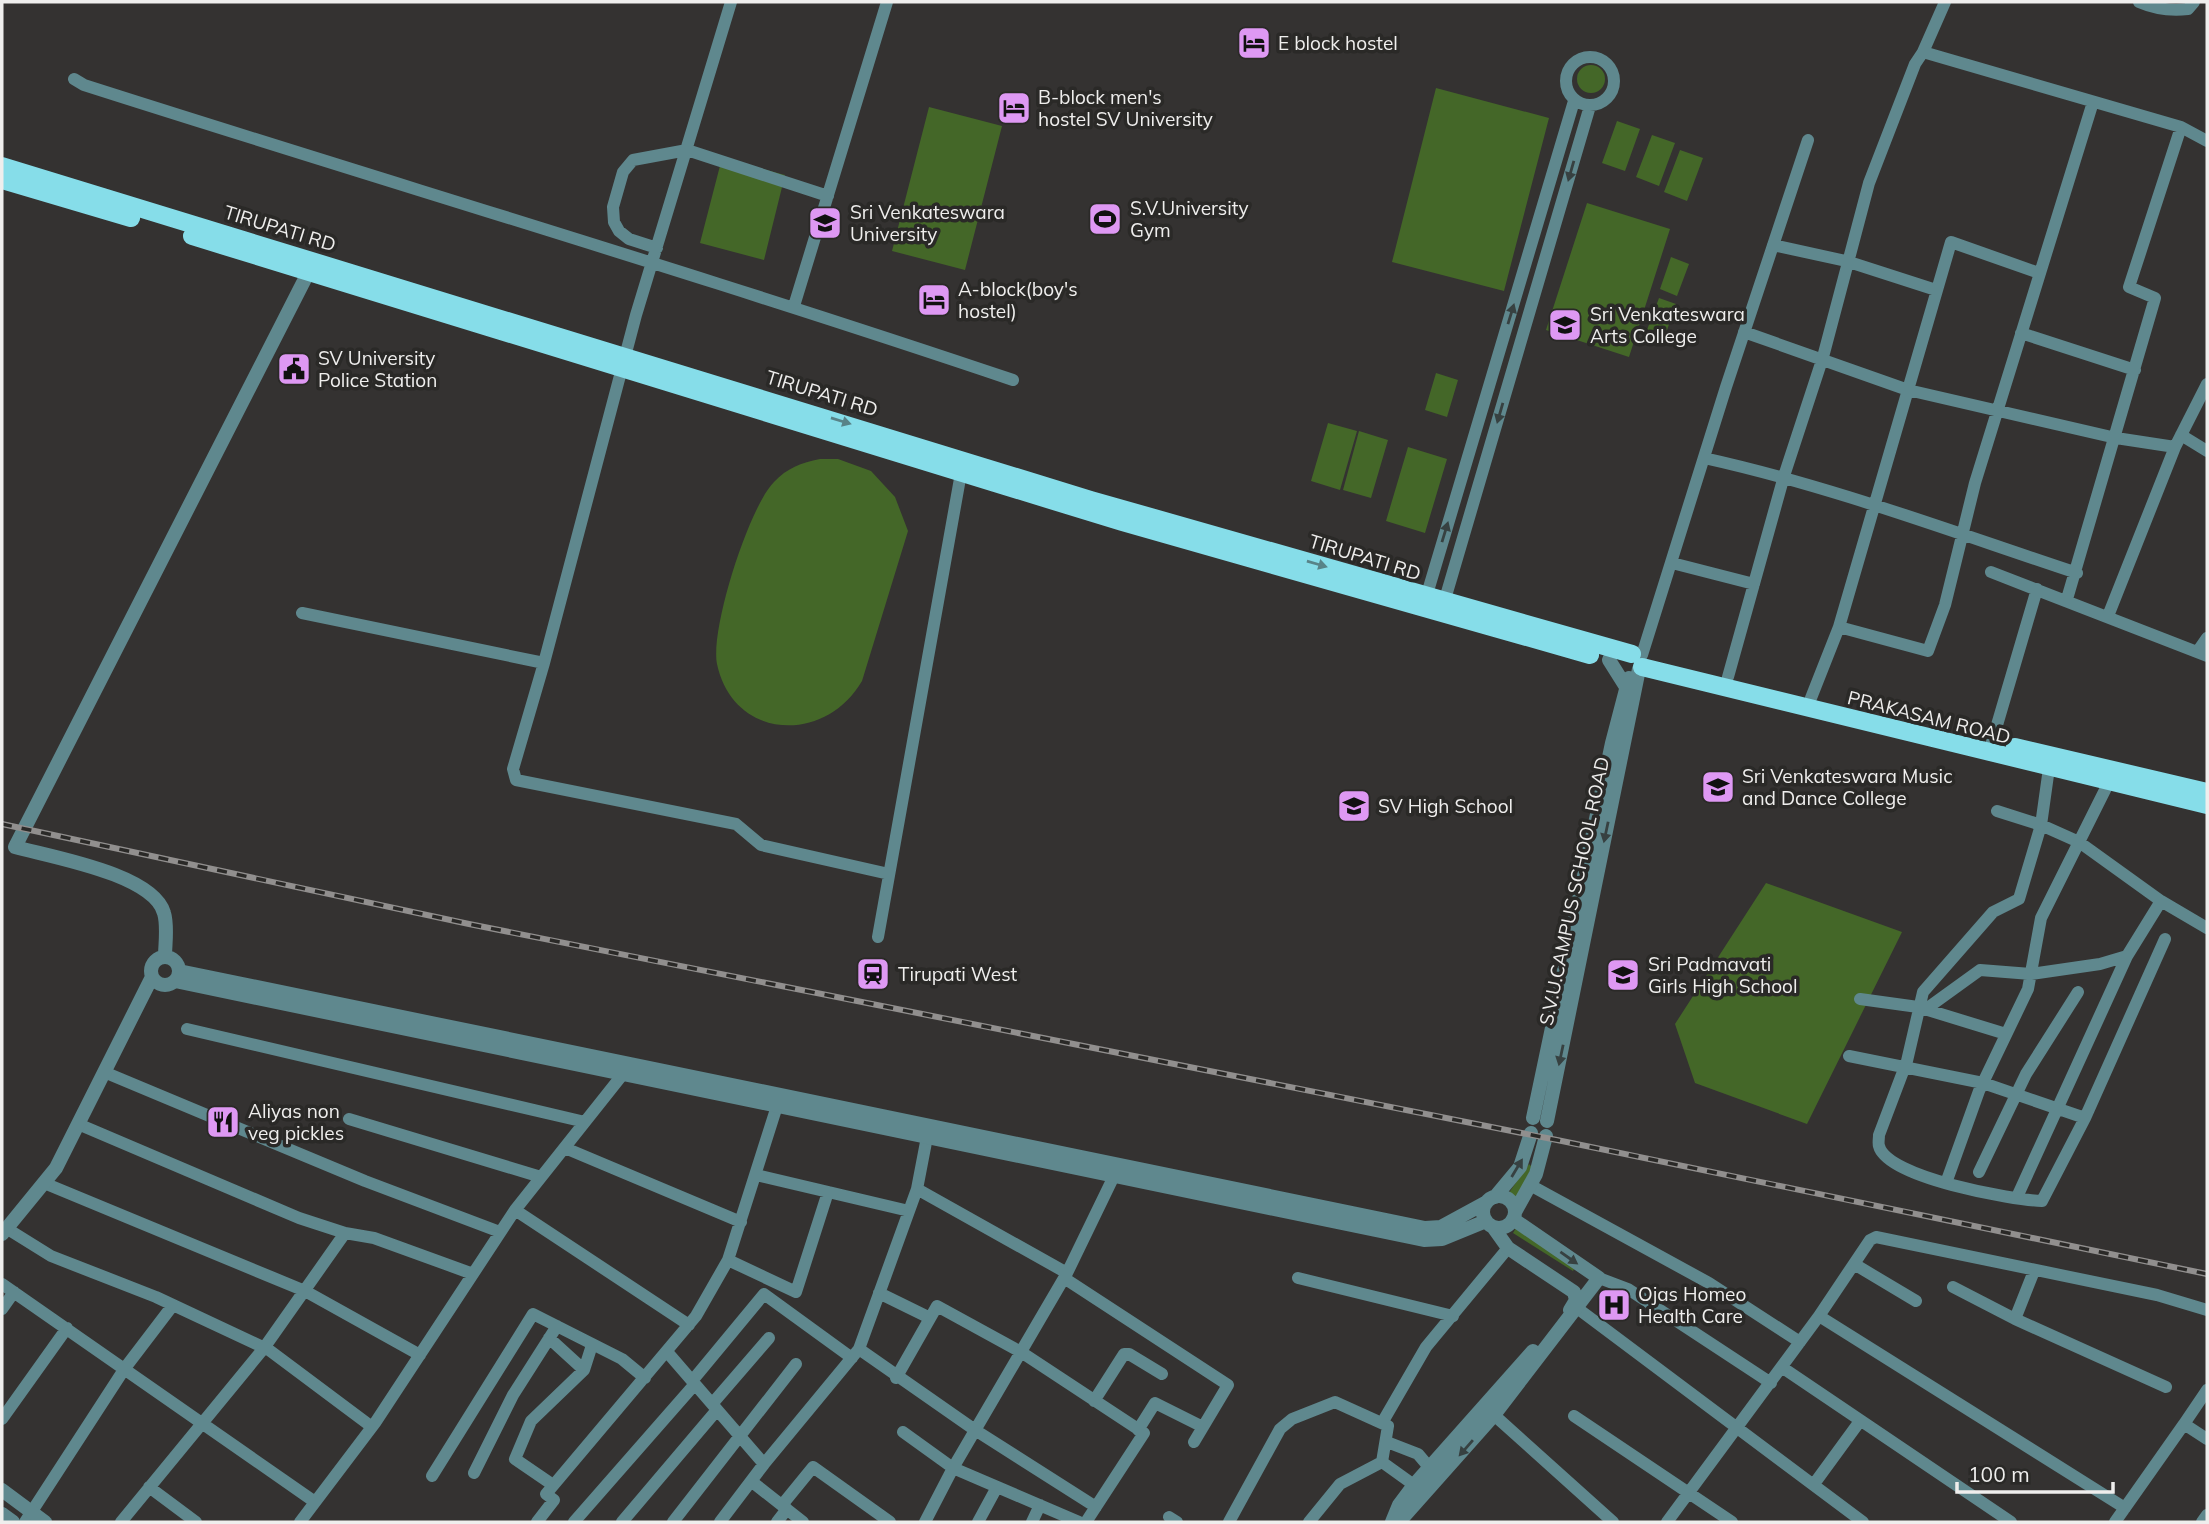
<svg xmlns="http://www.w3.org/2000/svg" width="2209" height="1524" font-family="Mulish,sans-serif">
<rect width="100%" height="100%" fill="#343231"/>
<!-- green -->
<path fill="#446728" d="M1577 79a14 14 0 1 1 28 0a14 14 0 1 1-28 0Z
M1436,88l113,30 -45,173 -112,-29z
M929,107l73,19 -37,144 -73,-19z
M1617,121l23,8 -15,42 -23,-8z
M1652,135l23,8 -16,43 -23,-9z
M1680,150l23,8 -16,43 -23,-9z
M722,158l63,17 -21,85 -64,-17z
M1587,203l83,26 -41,128 -83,-27z
M1671,257l18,7 -12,32 -17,-7z
M1659,298l17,6 -11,32 -18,-6z
M1436,373l22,7 -11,37 -22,-7z
M1328,423l29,8 -17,59 -29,-9z
M1359,431l29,9 -17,58 -28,-8z
M1408,447l39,12 -22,74 -39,-12z
M820,459h18l33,12 24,26 13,34 -46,150c-37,64 -129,59 -145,-17 -7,-35 32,-157 57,-182 13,-14 27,-19 46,-23z
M1766,883l136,49 -95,192 -112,-41 -20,-59z
M1529,1164l3,3 -16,32 -8,-5z
M1516,1228l60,37 -3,6 -60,-38z"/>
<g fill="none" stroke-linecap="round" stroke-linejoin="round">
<!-- minor -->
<path stroke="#5f888e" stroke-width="12" d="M1945,2l-22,50 258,75 26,14
M2139,2c16,7 31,9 49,7l6,-7
M1566 81a24 24 0 1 1 48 0a24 24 0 1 1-48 0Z
M74,79l10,6c310,99 621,191 929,295
M1773,245l73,16 90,29
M657,248l-28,-9 -10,-8 -5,-9 -1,-15 10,-35 10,-12 54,-10 141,46
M794,306l93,-304
M1744,332l164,58 208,48 59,9
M2021,333l114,37
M2181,435l26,16
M1704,458c127,28 249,74 373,115
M1672,563l82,21
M1991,572l216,84
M2067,599l88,-301 -26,-11 52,-160
M1425,601l149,-500
M1443,606l147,-500
M302,613l242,50 92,-348 95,-313
M2108,616l67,-169 32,-63
M1839,627l89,24 17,-46 30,-122 118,-381
M2198,651l9,-13
M1642,655l84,-268 82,-247
M544,663l-31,106 3,11 220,44 25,21 128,29
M1728,677l56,-201 39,-119 46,-174 46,-119 8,-12
M1811,698l28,-71 112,-385 88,31
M1992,742l45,-153
M2049,768l-8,57 -22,74 -26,13 -70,80 -16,69 -28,74c0,4 -1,8 0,11 8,32 134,54 163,55l43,-83 80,-179
M1997,811l44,14 38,17 82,59 46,27
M878,937l83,-464
M1860,999l58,8 88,27
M1926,1009l54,-39 51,4 69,-10 27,-8
M187,1029l398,93
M1849,1056l134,27 102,35
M104,1072l261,109 135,51
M349,1119l192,58
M78,1124l221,94 46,15 29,5 99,36
M565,1148l176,74
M1979,1172l47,-98 52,-82
M756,1175l153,36
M44,1183l261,108 115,64
M1946,1183l33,-92 49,-102 13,-71 68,-136
M1530,1185l179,98 91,59
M917,1189l10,-52
M2017,1197l110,-241 34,-55
M515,1210l174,115
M6,1228l45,28 105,41 113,53 103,77
M728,1260l68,32 32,-100
M1854,1264l62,37
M2034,1271l-19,48 151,68
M1067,1273l-150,-84 -58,160 116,81 121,77
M1064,1278l164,107 -34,57
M1298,1278l155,38
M1599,1278l29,11 143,94
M2,1284l313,218
M1953,1287l62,32
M879,1293l51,25
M1577,1308l286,214
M2,1309l12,-17
M549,1338l35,32
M668,1353l96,111 95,-115
M1783,1368l228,154
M896,1378l41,-72 84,46 123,81 -58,89
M692,1381l72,-87 88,64
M2207,1390l-23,34 23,15
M1094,1401l30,-47h5l33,20
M712,1404l57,-66
M1494,1415l119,107
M1574,1416l158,106
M2,1419l65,-91
M1382,1423l44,-76 82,-99
M1138,1430l17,-27 48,24
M903,1432l50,36 -28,54
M1387,1442l31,12 11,13
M1382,1462l32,23
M474,1473l39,-78 44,-69
M432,1476l101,-162 89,45 23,19
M751,1481l52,41
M1814,1484l46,-63
M553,1485l-38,-26 16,-38 53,-51 8,-25
M149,1487l47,35
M782,1505l31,-38 77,55
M2125,1508l-306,-192 51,-76 6,-3 281,58 50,15
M1169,1517l8,5
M25,1522l100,-154 48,-63
M121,1522l143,-174 81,-115
M300,1522l75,-99 140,-213 108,-136
M537,1522l17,-22 -8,-6 150,-178 32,-56 49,-154
M574,1522l121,-138
M622,1522l95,-112
M673,1522l123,-158
M720,1522l44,-58
M777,1522l10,-13
M978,1522l19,-35
M1032,1522l8,-17
M1079,1522l-126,-54 114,-195 47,-97
M1229,1522l51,-93 12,-10 43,-17 53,24 -6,36 -42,22 -31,38
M1667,1522l152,-206
M2115,1522l69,-98
M2202,1522l5,-7"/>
<!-- tertiary -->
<path stroke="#5f888e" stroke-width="14" d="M1609,660l17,27
M165,957c0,-13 3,-31 -1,-44 -11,-39 -113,-56 -149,-66l293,-574
M151 971a14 14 0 1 1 28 0a14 14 0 1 1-28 0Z
M179,971l1246,257 16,-1 46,-25
M175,981l1249,259 18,-1 44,-18
M1533,1118l79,-375 17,-65
M1547,1121l92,-452
M1483 1212a16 16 0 1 1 32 0a16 16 0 1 1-32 0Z
M1495,1197l25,-30 11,-34
M1515,1212l21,-38 10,-38
M1493,1227l15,21 66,44 2,8 -6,10
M2,1234l54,-66 96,-191
M2,1490l43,32
M2,1514l11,8
M1392,1522l7,-17 15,-20 119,-134
M1399,1522l95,-107 105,-137 -86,-59"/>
<!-- primary -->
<path stroke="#86dde9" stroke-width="18" d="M2,166l1089,334 541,154
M2,180l129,38
M192,236l930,286 468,133
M1642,667l565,138
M2015,747l192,45"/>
<defs>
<path id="rail" d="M2,824l467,100 1088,216 650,134"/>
</defs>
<!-- rail casing -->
<use href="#rail" stroke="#918f8e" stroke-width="6"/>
<!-- rail -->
<use href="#rail" stroke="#2a2927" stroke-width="3.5" stroke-dasharray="10" stroke-linecap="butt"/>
</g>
<!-- one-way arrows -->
<defs><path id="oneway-solid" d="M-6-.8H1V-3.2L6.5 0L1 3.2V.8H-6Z" transform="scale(1.75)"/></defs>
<g fill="#374141">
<use href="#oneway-solid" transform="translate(1571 171) rotate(106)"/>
<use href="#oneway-solid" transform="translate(1511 314) rotate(-73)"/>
<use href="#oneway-solid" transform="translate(1500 413) rotate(106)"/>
<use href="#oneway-solid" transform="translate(1445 532) rotate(-73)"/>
<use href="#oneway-solid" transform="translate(1606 832) rotate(102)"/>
<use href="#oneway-solid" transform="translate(1561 1055) rotate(102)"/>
<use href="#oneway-solid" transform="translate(1517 1168) rotate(-59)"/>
<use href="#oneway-solid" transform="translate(1569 1258) rotate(35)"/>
<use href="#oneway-solid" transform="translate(1466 1448) rotate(131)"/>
</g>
<g fill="#588388">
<use href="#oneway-solid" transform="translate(841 421) rotate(17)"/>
<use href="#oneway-solid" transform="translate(1317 564) rotate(16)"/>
</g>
<!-- icons -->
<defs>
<symbol id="hotel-square" viewBox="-11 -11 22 22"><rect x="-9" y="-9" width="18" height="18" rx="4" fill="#de98f3" stroke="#2a2927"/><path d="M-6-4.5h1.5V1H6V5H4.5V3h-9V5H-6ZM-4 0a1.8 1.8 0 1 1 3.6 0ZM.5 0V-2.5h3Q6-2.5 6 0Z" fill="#111"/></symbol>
<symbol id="stadium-square" viewBox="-11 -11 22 22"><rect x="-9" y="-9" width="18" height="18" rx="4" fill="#de98f3" stroke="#2a2927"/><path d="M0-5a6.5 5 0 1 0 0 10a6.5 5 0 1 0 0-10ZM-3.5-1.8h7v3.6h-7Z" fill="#111"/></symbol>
<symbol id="university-square" viewBox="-11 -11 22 22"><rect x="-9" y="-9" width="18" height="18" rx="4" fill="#de98f3" stroke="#2a2927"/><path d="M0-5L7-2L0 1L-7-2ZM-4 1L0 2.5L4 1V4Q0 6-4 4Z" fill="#111"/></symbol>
<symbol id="civic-square" viewBox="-11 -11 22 22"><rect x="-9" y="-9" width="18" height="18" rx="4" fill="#de98f3" stroke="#2a2927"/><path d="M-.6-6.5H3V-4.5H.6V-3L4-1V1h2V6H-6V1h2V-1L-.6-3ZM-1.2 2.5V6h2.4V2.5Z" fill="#111"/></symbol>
<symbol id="school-square" viewBox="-11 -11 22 22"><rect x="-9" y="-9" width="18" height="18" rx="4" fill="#de98f3" stroke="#2a2927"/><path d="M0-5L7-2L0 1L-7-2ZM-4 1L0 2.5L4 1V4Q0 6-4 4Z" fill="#111"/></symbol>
<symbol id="station-square" viewBox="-11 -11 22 22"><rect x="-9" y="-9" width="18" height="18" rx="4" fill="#de98f3" stroke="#2a2927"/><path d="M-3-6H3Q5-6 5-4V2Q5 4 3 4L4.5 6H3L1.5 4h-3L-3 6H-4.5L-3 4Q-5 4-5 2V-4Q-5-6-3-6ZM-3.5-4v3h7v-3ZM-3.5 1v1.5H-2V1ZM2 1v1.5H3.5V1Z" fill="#111"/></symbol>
<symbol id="restaurant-square" viewBox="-11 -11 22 22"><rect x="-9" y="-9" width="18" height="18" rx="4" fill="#de98f3" stroke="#2a2927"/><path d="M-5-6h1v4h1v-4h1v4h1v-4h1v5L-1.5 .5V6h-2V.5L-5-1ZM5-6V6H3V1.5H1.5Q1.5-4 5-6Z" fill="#111"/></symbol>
<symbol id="hospital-square" viewBox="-11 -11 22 22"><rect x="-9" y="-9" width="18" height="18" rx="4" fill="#de98f3" stroke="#2a2927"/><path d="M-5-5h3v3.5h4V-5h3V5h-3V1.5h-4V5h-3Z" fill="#111"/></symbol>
</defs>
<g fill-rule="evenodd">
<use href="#hotel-square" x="1235" y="24" width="38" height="38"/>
<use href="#hotel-square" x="995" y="89" width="38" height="38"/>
<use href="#stadium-square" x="1086" y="200" width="38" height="38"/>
<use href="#university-square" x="806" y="204" width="38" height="38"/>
<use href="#hotel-square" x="915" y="281" width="38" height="38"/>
<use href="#university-square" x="1546" y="306" width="38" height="38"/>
<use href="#civic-square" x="275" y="350" width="38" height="38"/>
<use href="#university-square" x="1699" y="768" width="38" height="38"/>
<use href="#school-square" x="1335" y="787" width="38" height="38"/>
<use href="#station-square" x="854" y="955" width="38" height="38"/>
<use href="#school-square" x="1604" y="956" width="38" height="38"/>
<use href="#restaurant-square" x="204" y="1103" width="38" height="38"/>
<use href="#hospital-square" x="1595" y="1286" width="38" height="38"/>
</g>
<g text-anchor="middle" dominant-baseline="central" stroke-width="7" stroke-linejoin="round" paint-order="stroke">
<!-- poi labels -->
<g font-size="19" fill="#efeeed" stroke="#2a2927" text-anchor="start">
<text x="1278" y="43">E block hostel</text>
<text x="1038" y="97">B-block men's<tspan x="1038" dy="22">hostel SV University</tspan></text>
<text x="1130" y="208">S.V.University<tspan x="1130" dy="22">Gym</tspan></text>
<text x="850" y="212">Sri Venkateswara<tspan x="850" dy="22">University</tspan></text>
<text x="958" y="289">A-block(boy's<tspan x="958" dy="22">hostel)</tspan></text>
<text x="1590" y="314">Sri Venkateswara<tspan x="1590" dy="22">Arts College</tspan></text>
<text x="318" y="358">SV University<tspan x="318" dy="22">Police Station</tspan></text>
<text x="1742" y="776">Sri Venkateswara Music<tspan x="1742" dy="22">and Dance College</tspan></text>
<text x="1378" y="806">SV High School</text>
<text x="1648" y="964">Sri Padmavati<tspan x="1648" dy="22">Girls High School</tspan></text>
<text x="898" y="974">Tirupati West</text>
<text x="248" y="1111">Aliyas non<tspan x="248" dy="22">veg pickles</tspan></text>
<text x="1638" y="1294">Ojas Homeo<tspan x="1638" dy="22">Health Care</tspan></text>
</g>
<!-- street labels -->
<g font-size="19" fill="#efeeed" stroke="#2a2927">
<text transform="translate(280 228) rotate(17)">TIRUPATI RD</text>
<text transform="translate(822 393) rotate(17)">TIRUPATI RD</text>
<text transform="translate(1365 557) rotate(17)">TIRUPATI RD</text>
<text transform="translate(1929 717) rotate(14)">PRAKASAM ROAD</text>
<text transform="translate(1574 891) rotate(-78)">S.V.U.CAMPUS SCHOOL ROAD</text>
</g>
</g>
<!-- border -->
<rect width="2209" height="1524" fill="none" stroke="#efeeed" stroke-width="7"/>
<!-- scale -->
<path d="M1957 1482v10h156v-10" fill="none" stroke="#efeeed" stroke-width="3.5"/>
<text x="1968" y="1482" font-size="21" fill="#efeeed" stroke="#2a2927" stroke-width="5" paint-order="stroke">100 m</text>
</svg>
